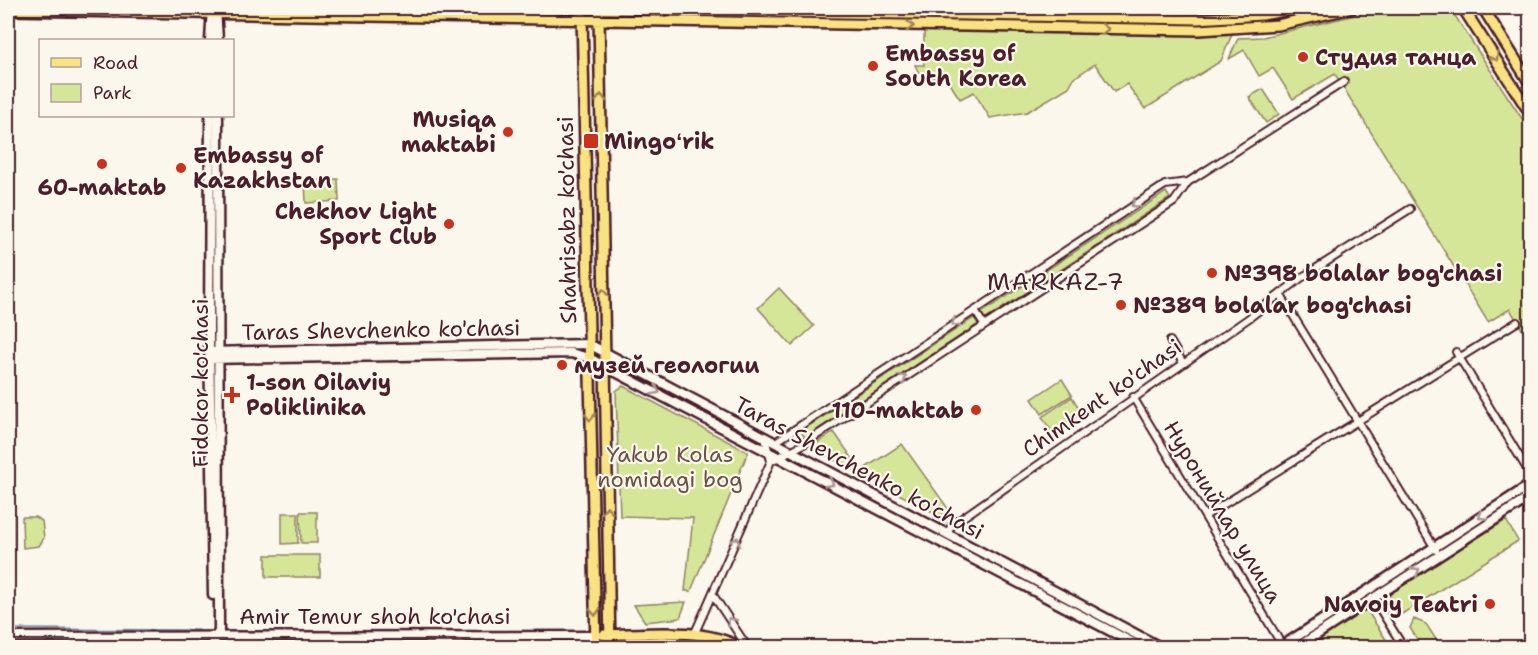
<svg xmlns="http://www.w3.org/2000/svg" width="1538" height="655" font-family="'Shantell Sans',sans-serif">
<rect width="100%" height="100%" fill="#fbf7ec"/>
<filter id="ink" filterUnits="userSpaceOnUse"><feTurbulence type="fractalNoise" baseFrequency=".0167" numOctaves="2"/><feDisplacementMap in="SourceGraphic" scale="12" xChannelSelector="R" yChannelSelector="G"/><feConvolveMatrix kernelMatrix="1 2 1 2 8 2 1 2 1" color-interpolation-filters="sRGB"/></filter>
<g filter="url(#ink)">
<!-- green -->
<path fill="#d6e699" stroke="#908262" stroke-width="1.5" d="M1385,8h65l80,123v212l-20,-34 -22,13 -153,-248 -42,25 -20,-31 -14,8 -15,-26 -15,9 9,-21 25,-1z
M924,30l308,4 -11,27 -76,48 -18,-25 -13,8 -19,-28 -21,14 -5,9 -42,25 -37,6 -16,-26 -14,7 -17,-26 -19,10 -9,-18h9z
M1263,89l16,25 -13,9 -17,-26z
M338,179l1,22 -33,2 -1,-22z
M1166,192l4,6 -365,240 -4,-7z
M779,288l35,38 -22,20 -34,-38z
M1062,379l10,16 -30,19 -10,-15z
M623,386l125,66 -57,139h-6l8,-73 -73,-2 -4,-125z
M1072,397l10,16 -30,19 -10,-15z
M834,432l27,39 41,-27 47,66 -9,6 -130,-69z
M300,512h17v31h-16z
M282,513h16v30l-16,1z
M22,517h13l7,4 2,17 -5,8 -16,2z
M1506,520l12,21 -116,73 -13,-20z
M266,555h54v22h-54z
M686,602l-6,16 -35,4 -11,-17z
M1366,609l25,38h-85z
M1414,619l12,5 15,23h-19l-12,-19z"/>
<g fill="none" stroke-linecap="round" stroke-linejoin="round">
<!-- stream -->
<path stroke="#758ba3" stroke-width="1.5" d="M8,629l191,1"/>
<defs>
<path id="street" d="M1280,294l156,256
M975,311l9,14
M1170,341l13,22
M1456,352l74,122
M1133,397l149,248
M774,443l391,-258 23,-3
M771,461l31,-16 372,-243 14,-20 156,-100
M1205,516l312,-194
M947,534l5,-9 297,-207 52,-40 109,-69
M8,560l1,-550
M713,595l35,53
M1373,598l31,50
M694,635l77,-174 -6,-23"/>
<path id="secondary" d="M216,8l2,32
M210,40l2,-32
M210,116l-1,220 4,259
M209,352l380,-8 573,304
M210,359l361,-6 18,5 554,290
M8,637l588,-1
M211,648l8,-17 -1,-515
M1279,648l251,-163
M1296,648l234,-151"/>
<path id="primary" d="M543,8l654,11 65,-4 38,-7
M1463,8l67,105
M1483,8l47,75
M8,10l1191,20 79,-5 74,-17
M582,14l14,634
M599,16l11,632
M604,635c43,-1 98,-9 137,13
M600,648l63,-6 50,6"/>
</defs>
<!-- street casing -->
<use href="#street" stroke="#4a1f2b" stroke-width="10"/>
<!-- secondary casing -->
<use href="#secondary" stroke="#4a1f2b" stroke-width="13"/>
<!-- primary casing -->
<use href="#primary" stroke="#4a1f2b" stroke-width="14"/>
<!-- street -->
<use href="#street" stroke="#fbf7ec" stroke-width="6"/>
<!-- secondary -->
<use href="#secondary" stroke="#fbf7ec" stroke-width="8"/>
<!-- primary -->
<use href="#primary" stroke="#f8e281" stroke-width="9"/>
</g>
<!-- one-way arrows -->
<defs><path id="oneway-chevron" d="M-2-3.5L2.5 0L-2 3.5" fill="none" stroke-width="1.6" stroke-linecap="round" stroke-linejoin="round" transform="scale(1.5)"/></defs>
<g stroke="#a18056">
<use href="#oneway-chevron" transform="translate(910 26) rotate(1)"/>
<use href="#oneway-chevron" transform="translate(1105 29) rotate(1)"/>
<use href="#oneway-chevron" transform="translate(1495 57) rotate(58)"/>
<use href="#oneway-chevron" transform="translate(601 98) rotate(-91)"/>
<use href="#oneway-chevron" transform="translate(603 293) rotate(-90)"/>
<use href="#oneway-chevron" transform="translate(590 417) rotate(89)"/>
<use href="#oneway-chevron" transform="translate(607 510) rotate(-91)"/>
<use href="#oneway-chevron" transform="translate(595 612) rotate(88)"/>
</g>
<g stroke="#ab9695">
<use href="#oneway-chevron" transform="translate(1135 204) rotate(147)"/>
<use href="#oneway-chevron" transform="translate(955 323) rotate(147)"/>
<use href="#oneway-chevron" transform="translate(903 378) rotate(-33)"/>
<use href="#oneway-chevron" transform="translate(656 391) rotate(27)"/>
<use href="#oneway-chevron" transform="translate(830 483) rotate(28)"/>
<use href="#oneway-chevron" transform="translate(1482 516) rotate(147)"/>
<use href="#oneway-chevron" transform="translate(736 541) rotate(-67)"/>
<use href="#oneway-chevron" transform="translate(1416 571) rotate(-33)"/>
<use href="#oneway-chevron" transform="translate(731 621) rotate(-129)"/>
</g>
</g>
<!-- markers -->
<g fill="#c8321e" stroke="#fbf7ec" stroke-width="2">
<circle cx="1303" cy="57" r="6"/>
<circle cx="873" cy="66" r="6"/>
<circle cx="508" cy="132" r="6"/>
<rect x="583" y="133" width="16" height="16" rx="3"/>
<circle cx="102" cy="164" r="6"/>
<circle cx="181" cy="168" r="6"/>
<circle cx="449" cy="224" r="6"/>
<circle cx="1212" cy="273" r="6"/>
<circle cx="1121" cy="305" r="6"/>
<circle cx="562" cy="365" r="6"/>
<path d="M229 386h6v6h6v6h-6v6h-6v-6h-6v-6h6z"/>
<circle cx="976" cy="410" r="6"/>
<circle cx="1490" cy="604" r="6"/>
</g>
<g text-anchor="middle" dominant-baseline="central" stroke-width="4.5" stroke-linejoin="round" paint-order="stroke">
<!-- poi labels -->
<g font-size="22" font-weight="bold" fill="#4a1f2b" stroke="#fbf7ec" text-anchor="start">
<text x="885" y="53">Embassy of<tspan x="885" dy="25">South Korea</tspan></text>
<text x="1315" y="57">Студия танца</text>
<text x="496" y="119" text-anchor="end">Musiqa<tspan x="496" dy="25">maktabi</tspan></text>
<text x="604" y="141">Mingoʻrik</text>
<text x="193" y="155">Embassy of<tspan x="193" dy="25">Kazakhstan</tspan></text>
<text x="102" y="187" text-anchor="middle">60-maktab</text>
<text x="437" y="211" text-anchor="end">Chekhov Light<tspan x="437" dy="25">Sport Club</tspan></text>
<text x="1224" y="273">№398 bolalar bog'chasi</text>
<text x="1133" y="305">№389 bolalar bog'chasi</text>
<text x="574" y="365">музей геологии</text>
<text x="246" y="382">1-son Oilaviy<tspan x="246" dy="25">Poliklinika</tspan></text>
<text x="964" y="410" text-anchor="end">110-maktab</text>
<text x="1478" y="604" text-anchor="end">Navoiy Teatri</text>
</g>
<!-- street labels -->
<g font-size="22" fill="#4a1f2b" stroke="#fbf7ec">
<text transform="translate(567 220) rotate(-91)">Shahrisabz ko'chasi</text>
<text transform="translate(381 330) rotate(-1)">Taras Shevchenko ko'chasi</text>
<text transform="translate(200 383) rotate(-90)">Fidokor ko'chasi</text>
<text transform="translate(1102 398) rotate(-35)">Chimkent ko'chasi</text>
<text transform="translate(859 468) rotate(28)">Taras Shevchenko ko'chasi</text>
<text transform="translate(1223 512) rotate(59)">Нуронийлар улица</text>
<text x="375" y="616">Amir Temur shoh ko'chasi</text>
</g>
<!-- park labels -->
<g font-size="22" fill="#6d5146" stroke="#fbf7ec">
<text x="670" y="454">Yakub Kolas<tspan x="670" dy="25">nomidagi bog</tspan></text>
</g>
<!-- neighbourhood labels -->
<g font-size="24" letter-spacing="1.5" fill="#4a1f2b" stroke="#fbf7ec">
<text x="1056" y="282">MARKAZ-7</text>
</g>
</g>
<!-- margin -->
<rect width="1538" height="655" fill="none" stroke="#fbf7ec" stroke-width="30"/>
<rect x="15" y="15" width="1508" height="625" fill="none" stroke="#4a1f2b" stroke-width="2" filter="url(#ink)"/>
<!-- legend -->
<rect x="39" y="39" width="195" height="78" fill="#fbf7ec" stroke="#b4a19f" stroke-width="1.5"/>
<rect x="51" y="58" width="30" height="9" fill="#f8e281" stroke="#b4a19f" stroke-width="1.5"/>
<text x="93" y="69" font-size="18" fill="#4a1f2b">Road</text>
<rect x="51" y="84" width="30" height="18" fill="#d6e699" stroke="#b4a19f" stroke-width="1.5"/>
<text x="93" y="99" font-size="18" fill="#4a1f2b">Park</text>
</svg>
